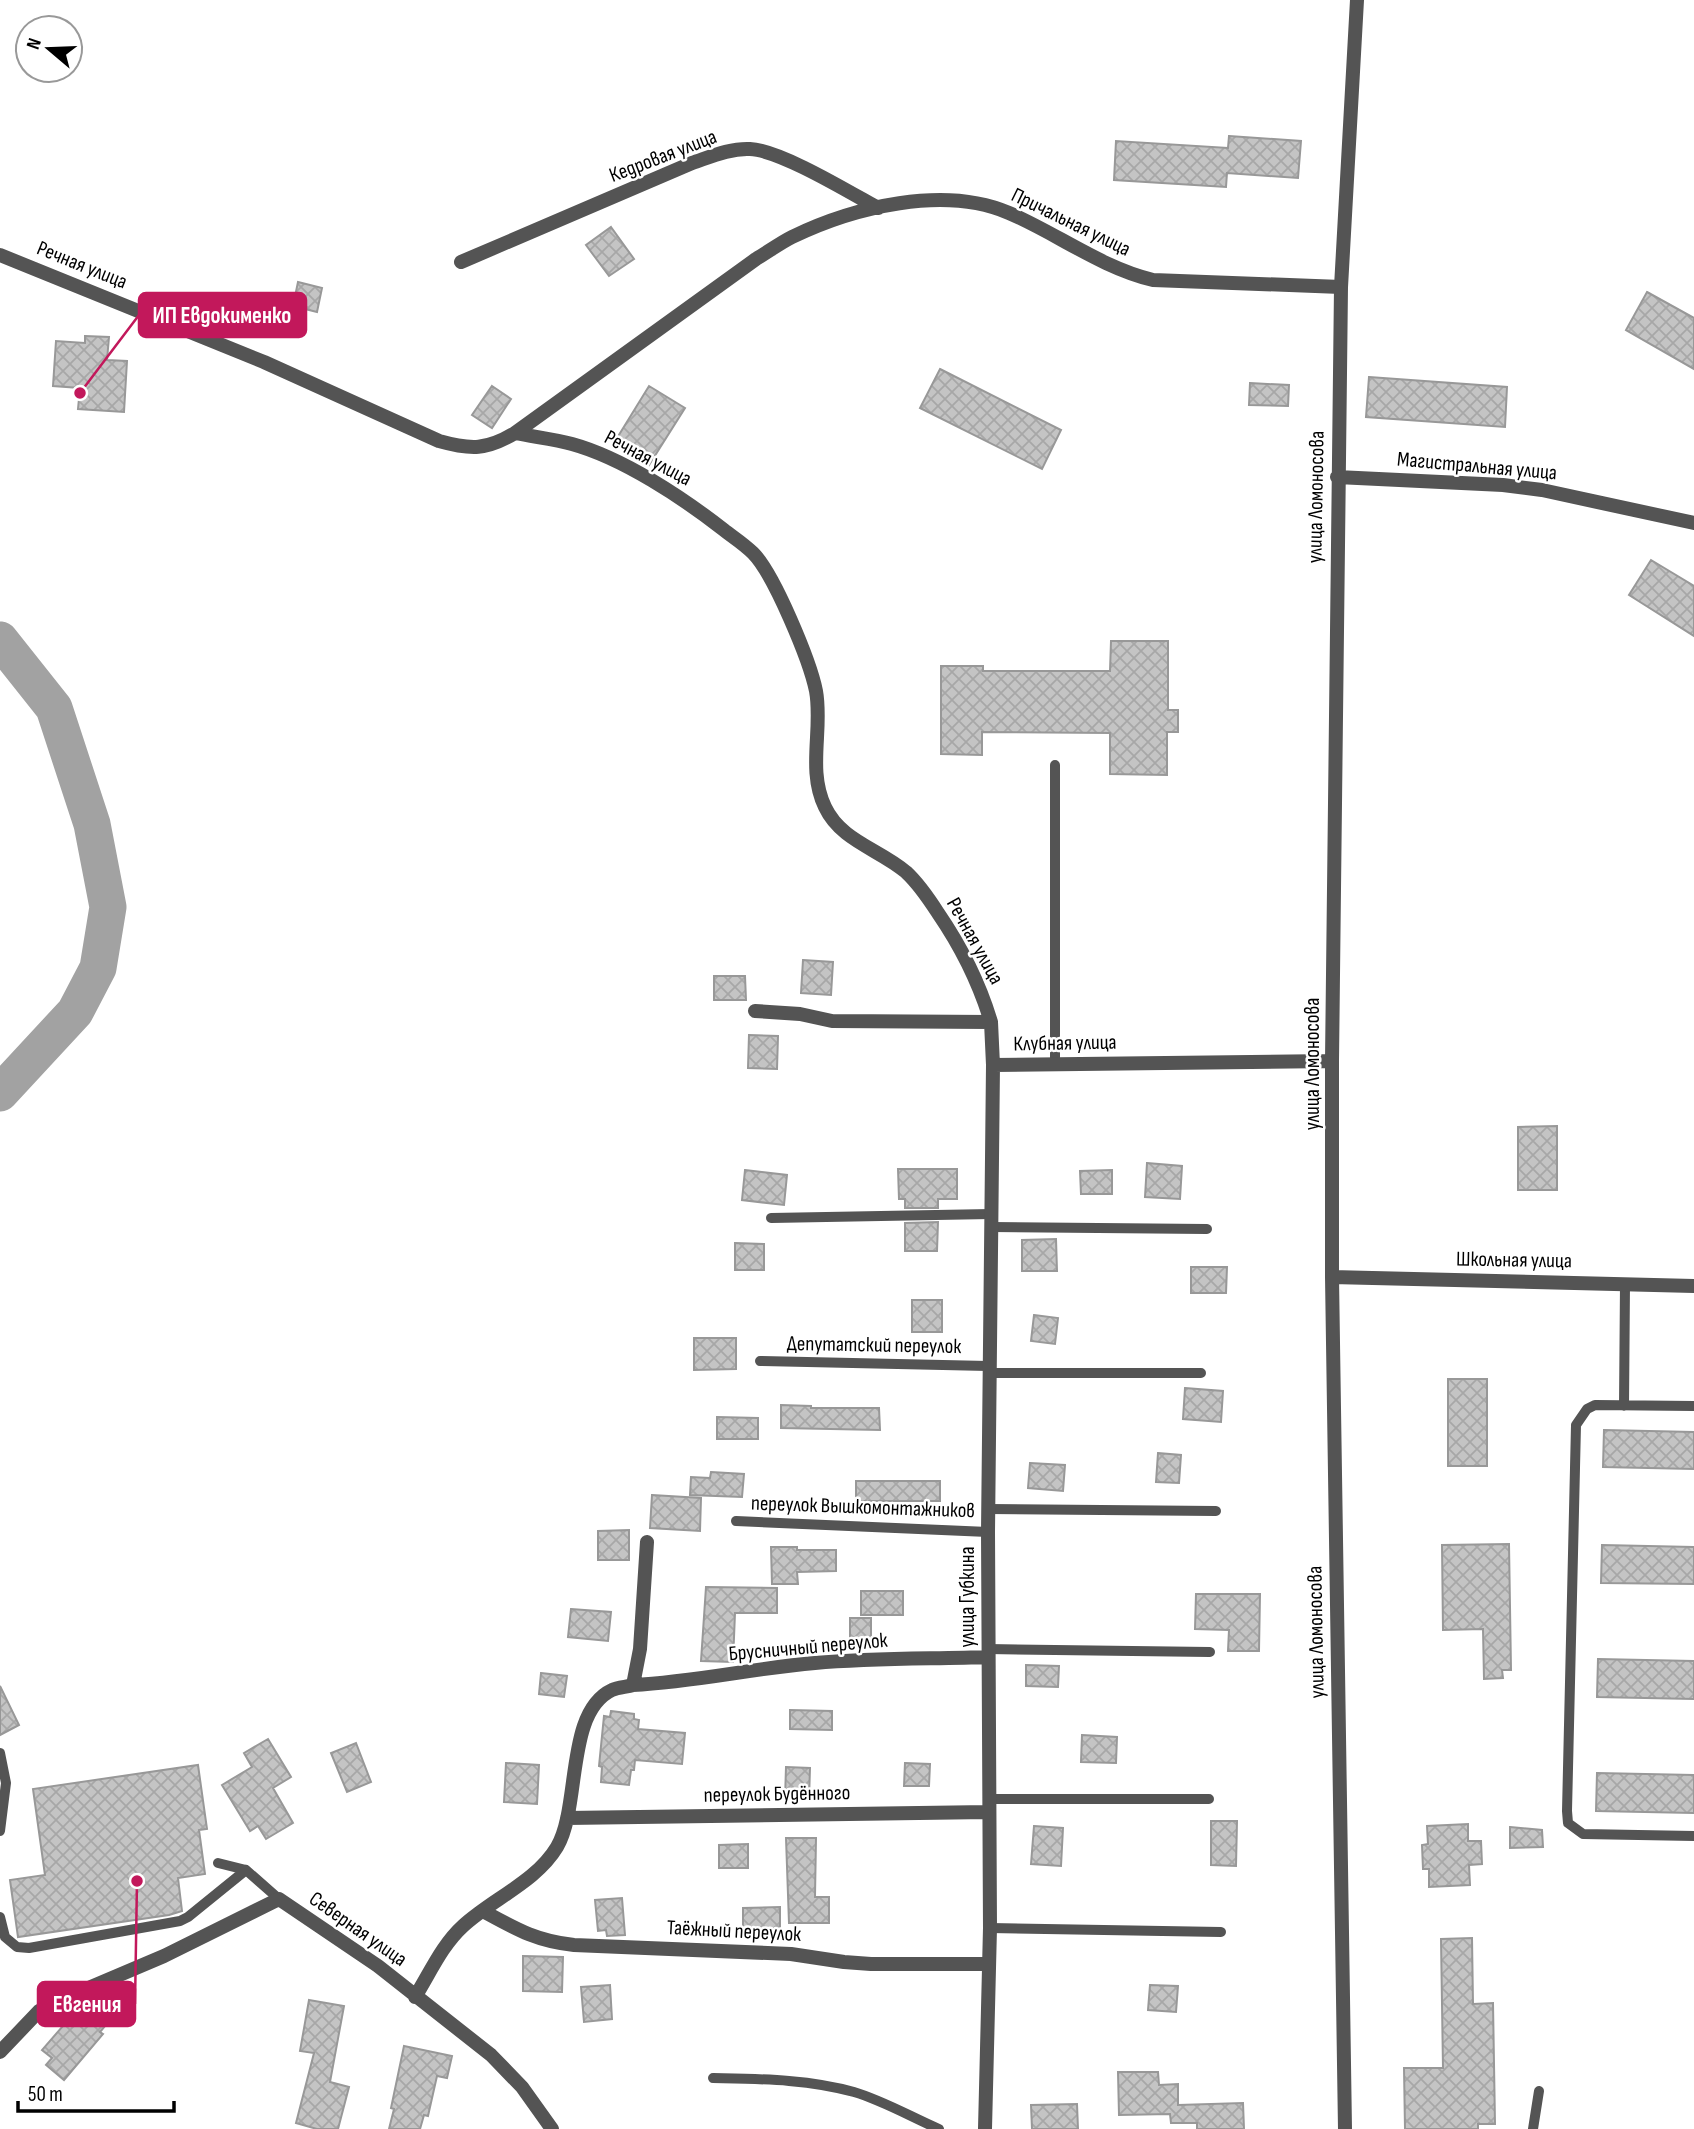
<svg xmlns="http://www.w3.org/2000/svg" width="1694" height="2129" font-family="'Sofia Sans Condensed',sans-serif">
<defs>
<pattern id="building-cross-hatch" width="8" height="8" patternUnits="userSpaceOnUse" patternTransform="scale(1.75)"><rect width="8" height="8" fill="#c4c4c4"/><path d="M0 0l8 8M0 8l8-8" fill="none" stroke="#a7a7a7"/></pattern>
</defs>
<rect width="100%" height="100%" fill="#fff"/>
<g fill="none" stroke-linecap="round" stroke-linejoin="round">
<!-- river -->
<path stroke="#a2a2a2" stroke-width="37" d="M0,640l54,68 38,116 16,83 -10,61 -23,44 -75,81"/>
</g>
<!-- building -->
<path fill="url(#building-cross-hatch)" stroke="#989898" stroke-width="2" d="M1229,136l72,5 -3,37 -71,-5 -1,14 -112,-7 2,-39 112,7z
M611,227l23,32 -25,17 -23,-31z
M298,282l24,6 -5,24 -24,-6z
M1647,292l47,26v51l-68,-39z
M85,336l24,1 -2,23 20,1 -3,51 -46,-3 2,-21 -27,-2 3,-45 29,2z
M940,369l121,61 -19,39 -122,-61z
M1369,377l138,10 -2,40 -139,-10z
M1250,383l39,2 -1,21 -39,-1z
M492,386l19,13 -19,29 -20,-13z
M649,386l36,22 -36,57 -35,-22z
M1651,560l43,26v50l-65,-41z
M1111,641h57v69h10v22h-11v43l-57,-1v-41l-128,-1v23l-41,-1v-88h42v5h127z
M803,960l30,2 -2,33 -30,-2z
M714,976h31l1,24h-32z
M749,1035l29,1 -1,33 -29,-1z
M1557,1126v64h-39v-63z
M1147,1163l35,3 -2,33 -35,-2z
M898,1169h59v30h-19v9h-33v-9h-6z
M745,1170l42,5 -3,30 -42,-5z
M1112,1170v24h-31l-1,-23z
M938,1222l-1,29h-32v-28z
M1056,1239l1,32h-35v-31z
M735,1243l29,1v26h-29z
M1191,1267h36l-1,26h-35z
M912,1300h30v32h-30z
M1034,1315l24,3 -3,26 -24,-3z
M694,1338h42v31l-42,1z
M1448,1379h39v87h-39z
M1185,1388l38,3 -2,31 -38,-3z
M781,1405l30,1v2h68l1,22 -99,-2z
M717,1417l41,1v21h-41z
M1604,1430l90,2v37l-91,-2z
M1158,1453l23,2 -2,28 -23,-1z
M1030,1463l35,2 -2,26 -35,-3z
M711,1472l33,2 -2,23 -52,-2 1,-18 19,1z
M856,1481h84v20h-84z
M652,1495l49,3 -1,33 -50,-3z
M629,1530v30h-31v-29z
M1509,1544l2,126h-9l1,8 -19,1 -1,-50 -40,1 -1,-85z
M1602,1545l92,2v37l-93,-1z
M771,1547h26v3h39v21l-39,1 1,12h-26z
M706,1587l71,1v25h-42l-2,49 -32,-1z
M861,1591h42v24h-42z
M1196,1594h64l-1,57h-31l1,-21 -34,-1z
M571,1609l40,3 -3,29 -40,-4z
M850,1618h21v27h-21z
M1598,1659l96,2v38l-97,-2z
M1026,1665l33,1 -1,21 -32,-1z
M541,1673l26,3 -3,21 -25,-3z
M0,1686l19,39 -19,10z
M790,1710l42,1v19l-42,-1z
M611,1711l23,3v5l5,1 -1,9 47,4 -3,31 -47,-4 -1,10h-3l-2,15 -28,-3 1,-15 -3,-1 5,-50 6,1z
M1082,1735l35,2 -1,26 -35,-1z
M268,1739l23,38 -18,11 20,35 -27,16 -8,-13 -8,5 -28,-46 30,-18 -8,-14z
M356,1743l15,39 -24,10 -16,-39z
M506,1763l33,2 -2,39 -33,-2z
M905,1763l25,1 -1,22h-25z
M198,1765l9,64 -8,1 6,44 -27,4 4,33 -13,4 -151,22 -8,-57 35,-5 -12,-86z
M786,1767l24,1 -1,32 -24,-1z
M1597,1773l97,2v38l-98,-2z
M1211,1821h26l-1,45 -25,-1z
M1468,1824v17h13l1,23 -13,1 1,20 -41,2v-18h-6l-1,-24 6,-1 -1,-18z
M1034,1826l29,2 -2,38 -30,-2z
M1510,1827l32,3 1,17 -33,1z
M786,1838h30l-1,59h14v26h-40z
M748,1844v24h-29v-23z
M622,1898l3,37 -18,1 -1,-6 -8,1 -3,-31z
M780,1907v29l-37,1v-29z
M1472,1938l1,66 20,-1 2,121h-17v5h-73l-1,-61h39l-2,-129z
M523,1956l40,1 -1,35 -39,-1z
M610,1985l2,34 -28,3 -3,-35z
M1150,1985l28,1 -2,26 -28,-2z
M309,2000l35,6 -14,76 19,5 -11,42h-21l-21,-6 18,-70 -14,-2z
M88,2003l21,18 -9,11 3,2 -39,46 -18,-15 6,-7 -10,-8 34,-39 3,2z
M404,2046l48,10 -5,22 -10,-2 -9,40 -4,-1 -4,14h-31l5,-20 -3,-1z
M1118,2072h40l1,13 19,-1v21l65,-2 1,26h-47v-6h-26l-1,-9 -51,1z
M1077,2104l1,25h-46l-1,-24z"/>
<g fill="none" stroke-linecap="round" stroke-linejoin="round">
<!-- service -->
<path stroke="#545454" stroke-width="10" d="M1055,1065v-300
M771,1218l220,-4
M991,1227l216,2
M760,1361l228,5
M988,1373h213
M1624,1406l1,-122
M1694,1406l-99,-1 -8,4 -11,16 -9,386 1,12 15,11 111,2
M988,1509l228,2
M736,1521l252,11
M988,1649l222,3
M0,1753l6,30 -6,48
M988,1799h221
M218,1863l28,7
M0,1917l5,20 12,10 12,1 151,-27 8,-4 58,-47 33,29
M990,1928l231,4
M713,2078c47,1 95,1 141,14 30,9 57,25 85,37
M1533,2129l6,-38"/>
<!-- minor -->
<path stroke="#545454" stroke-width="14" d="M0,255l264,107 175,79c32,9 48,9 76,-8l241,-174c12,-7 24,-16 36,-22 62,-30 152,-52 217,-24 49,21 91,54 144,67l188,7
M461,262l231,-99c18,-6 38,-15 58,-14 30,1 99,43 128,59
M515,433c19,4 39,6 57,11 51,14 111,54 152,86 9,7 20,14 29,23 21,21 57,108 63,138 7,38 -9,79 9,116 16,34 54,42 81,65 13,12 23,27 32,41 24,35 41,69 53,109
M1337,477l166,8 39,5 152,33
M755,1011l45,3 32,7 159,1 2,43 339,-4
M1332,1277l362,9
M633,1685c62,-3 121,-17 182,-22 58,-5 116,-4 173,-6
M567,1818l421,-6
M483,1911c33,18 53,30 91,34l217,9 53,8 27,2h118
M415,1997c15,-24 27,-52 48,-71 29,-27 73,-44 94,-79 24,-41 8,-135 55,-157 6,-3 15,-3 21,-5l7,-36 7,-107
M0,2052l39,-41 12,-7 113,-48 115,-57 99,67 113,89 31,32 30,42
M985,2129l5,-201 -2,-396 5,-467
M1345,2129l-13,-852v-216l9,-774 16,-287"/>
</g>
<g text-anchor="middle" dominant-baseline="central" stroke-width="5" stroke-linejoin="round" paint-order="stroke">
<!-- street labels -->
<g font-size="21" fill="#000" stroke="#fff">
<text transform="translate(663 156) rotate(-21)">Кедровая улица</text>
<text transform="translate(1071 222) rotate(26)">Причальная улица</text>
<text transform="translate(82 265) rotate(22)">Речная улица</text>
<text transform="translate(648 458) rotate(28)">Речная улица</text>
<text transform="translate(1477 466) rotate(5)">Магистральная улица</text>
<text transform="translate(1316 497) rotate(-89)">улица Ломоносова</text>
<text transform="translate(975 941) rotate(61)">Речная улица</text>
<text transform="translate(1065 1043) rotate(-1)">Клубная улица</text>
<text transform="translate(1312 1064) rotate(-90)">улица Ломоносова</text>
<text transform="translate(1514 1260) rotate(1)">Школьная улица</text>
<text transform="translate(874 1345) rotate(1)">Депутатский переулок</text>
<text transform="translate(863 1507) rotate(2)">переулок Вышкомонтажников</text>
<text transform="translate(967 1597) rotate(-90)">улица Губкина</text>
<text transform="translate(1316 1632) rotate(-91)">улица Ломоносова</text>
<text transform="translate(808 1647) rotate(-5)">Брусничный переулок</text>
<text transform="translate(777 1794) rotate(-1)">переулок Будённого</text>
<text transform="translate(358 1929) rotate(35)">Северная улица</text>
<text transform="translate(734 1931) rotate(3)">Таёжный переулок</text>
</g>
</g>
<!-- callouts -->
<path fill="none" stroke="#c2185b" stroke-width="2.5" d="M80 393L139 315M137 1881L135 2004"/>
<g fill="#c2185b" stroke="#fff" stroke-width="2.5">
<circle cx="80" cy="393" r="7"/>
<circle cx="137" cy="1881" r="7"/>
</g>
<g fill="#c2185b" stroke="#c2185b" stroke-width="2.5">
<rect x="139" y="293" width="167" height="44" rx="7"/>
<rect x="38" y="1982" width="97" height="44" rx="7"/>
</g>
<g font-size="23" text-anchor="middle" font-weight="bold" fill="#fff">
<text x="222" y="323">ИП Евдокименко</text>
<text x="87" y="2012">Евгения</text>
</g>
<!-- north arrow -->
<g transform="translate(49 49) rotate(289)"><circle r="33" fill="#ffffff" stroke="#999999" stroke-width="2"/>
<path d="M0-5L12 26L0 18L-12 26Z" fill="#000000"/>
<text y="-10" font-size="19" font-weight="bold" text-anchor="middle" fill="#000000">N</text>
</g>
<!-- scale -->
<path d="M18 2101v10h156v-10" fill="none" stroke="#000000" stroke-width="3.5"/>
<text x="28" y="2101" font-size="21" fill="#000000" stroke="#ffffff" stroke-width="5" paint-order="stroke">50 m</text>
</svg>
